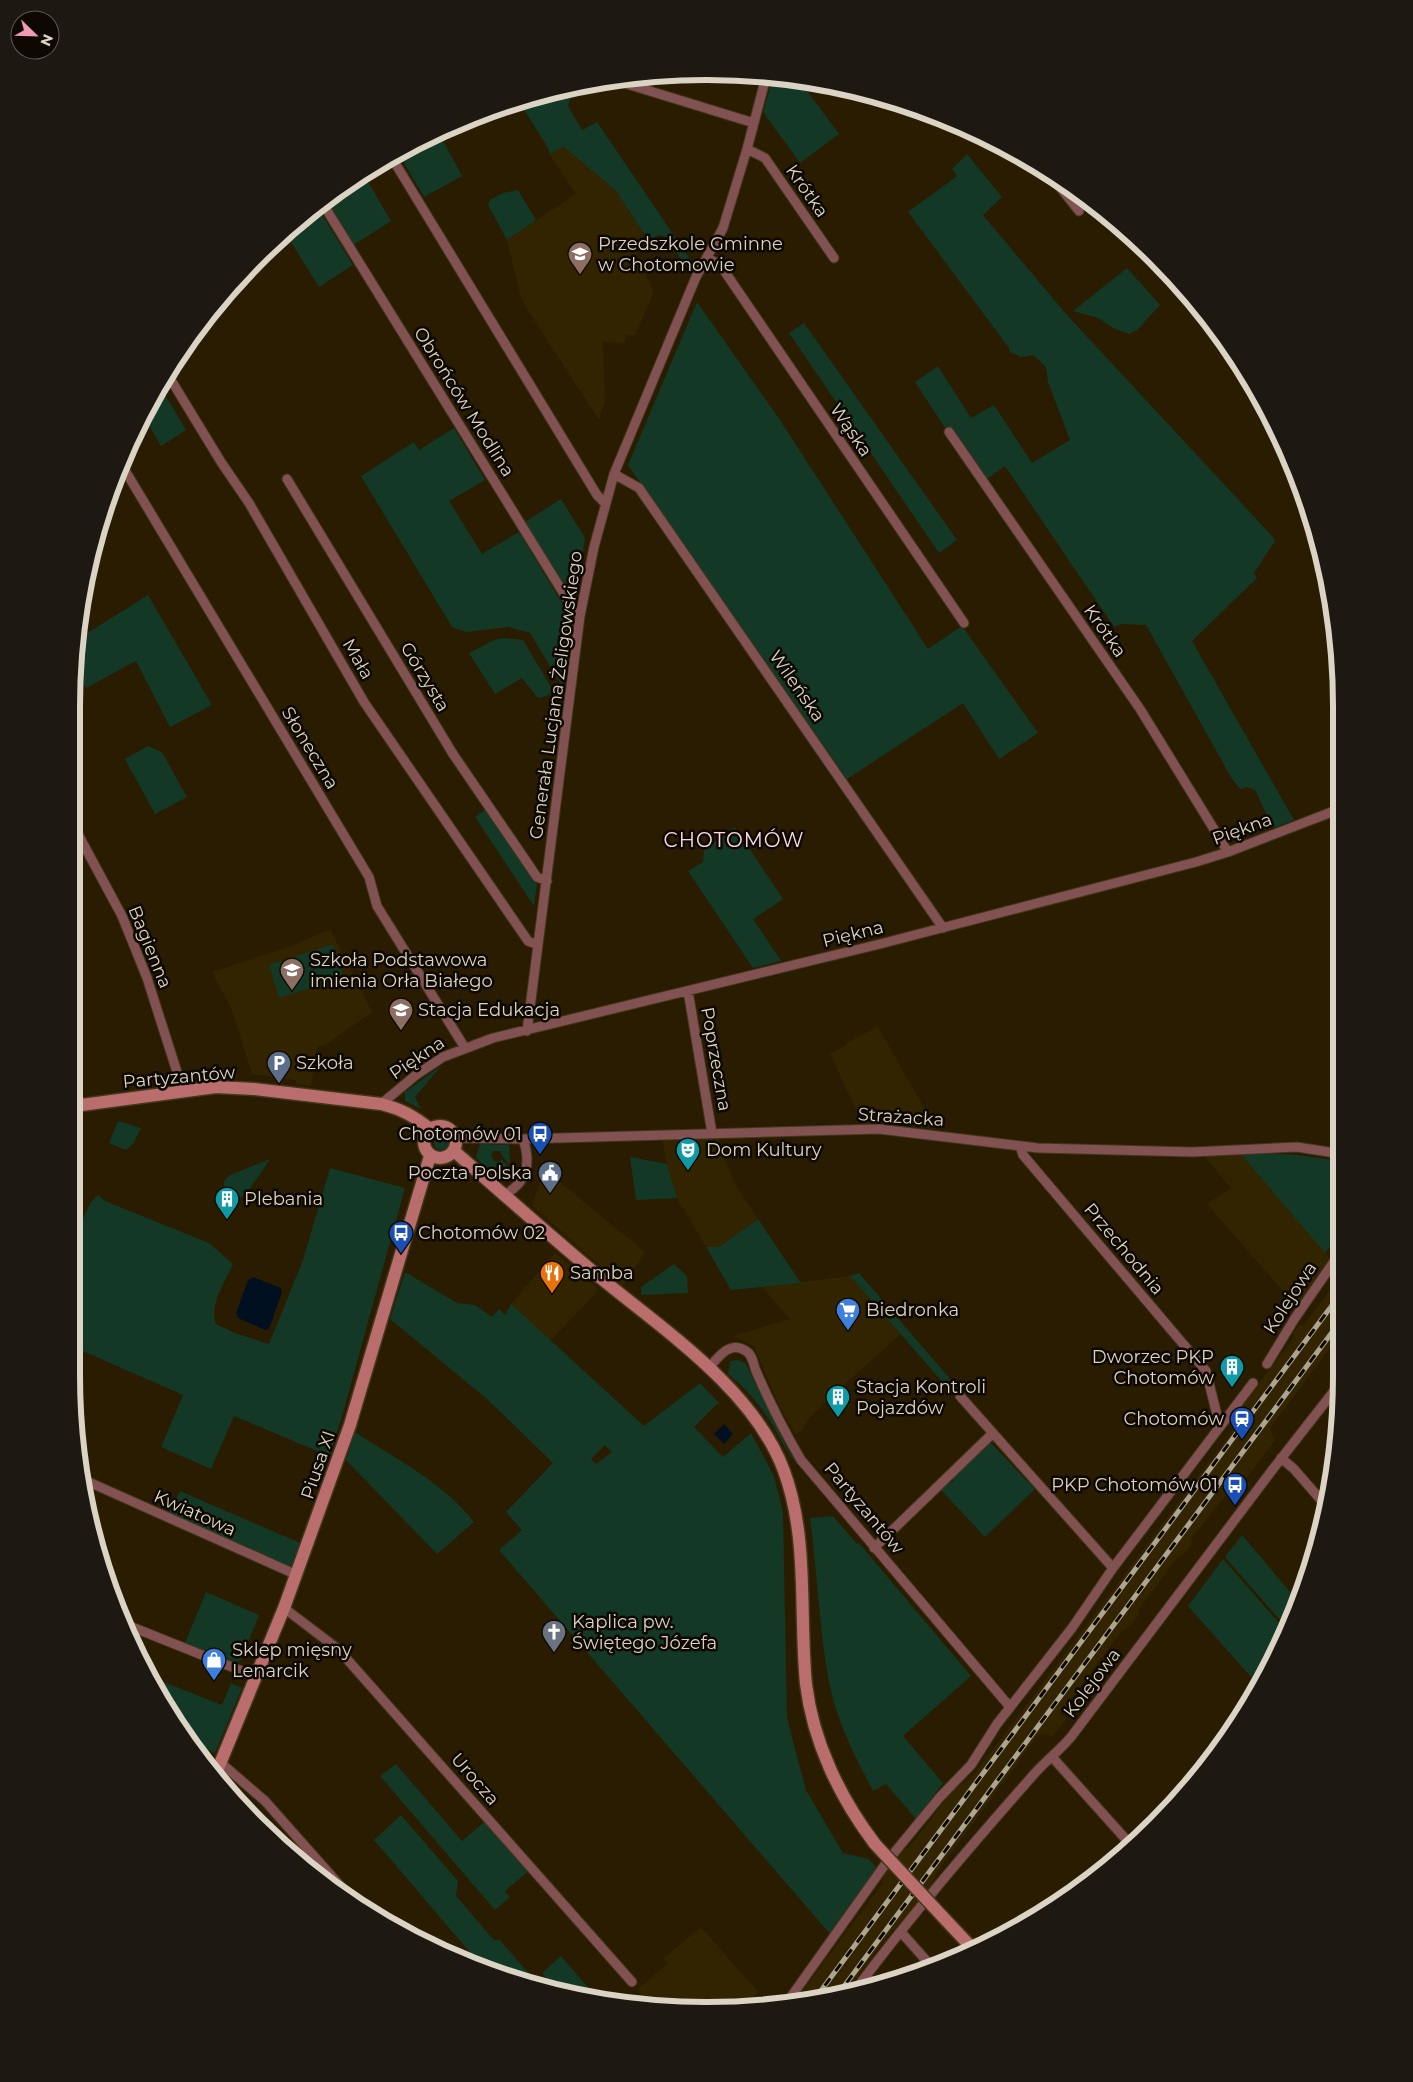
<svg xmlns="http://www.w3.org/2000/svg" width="1413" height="2082" font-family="Montserrat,sans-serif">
<rect width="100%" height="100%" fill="#291c00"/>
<!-- built -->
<path fill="#332400" d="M564,147l52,44 33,50 -11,7 -2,6 2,9 14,24 1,7 -18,41h-8l-3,9 -21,-3 2,60 -6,19 -72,-111 -6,-11 -14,-58 69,-46 -27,-40z
M330,929l42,83 -49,34 -5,-1 -7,41 -15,-2v-4l-44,-6 -20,-64 -20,-38 83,-27z
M878,1027l58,102 -40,-5h-33l-33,-70 17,-9 -1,-2z
M719,1137v9l17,40 22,33 -39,28h-13l-29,-49 -9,-29 -6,-30z
M1239,1152l92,107 -34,48 -90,-103 24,-16 -28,-33z
M545,1170l100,82 -22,34 -91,-81z
M555,1253l44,37 -49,51 -39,-37z
M1342,1274v58l-72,96 5,12 -30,40 5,4 -10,13 -10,-7 -29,36 -9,12 -1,8 -8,9 -6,3 -38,51 -1,7 -9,11 -7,4 -62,83 6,5 -13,17 -14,-2 -103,139 -5,15 -45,50 -42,57 -13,3 -36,3 88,-118 -1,-8 19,-24 7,-3 6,-7 38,-50 21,-15 261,-347 -7,-5 68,-87 -2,-4 7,-9 3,2z
M850,1276l51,58 -53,47 -40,38 -7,12 -5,4 -17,-29 -25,-60 -21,-10 57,-17 -28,-32z
M701,1927l57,65 -9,12 -84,5 -19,-3 -8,-17 30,-26 -4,-5z"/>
<!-- green -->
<path fill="#133825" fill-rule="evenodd" d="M773,78l26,2 40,54 -39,29 -37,-51z
M574,86l-6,20 14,24 15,-8 97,143 -5,6 -23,-34 -7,-2 -10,6 -33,-50 -52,-44 -15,7v-4l-24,-39 -12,-7z
M439,133l23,43 -38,21 -24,-41z
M967,154l35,43 -19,18 83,99 207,223 2,4 -21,32 3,5 -65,63 102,179 -21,8 -18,-38 -8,-3 -7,2 -8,-10 -86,-154 -25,-1 -7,3 -109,-161 -21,15 -33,-53 -4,3 -32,-49 23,-16 33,52 23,-13 38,58 38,-23 -22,-58 -2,-15 -13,-12 -12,2 -11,-5 -1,-4 -101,-136 49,-36 -5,-7z
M364,175l27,46 -39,25 -23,-36 1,-12z
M518,190l18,30 -29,20 -19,-35 2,-5 13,-7z
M314,211l7,2 32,52 -34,22 -33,-53z
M1127,268l33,37 -23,25 -8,4 -16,-6 -15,-10 -25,-7z
M697,302l83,118 148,229 34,-23 76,107 -39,26 -36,-56 -116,76 -219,-314z
M804,323l153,217 -18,13 -150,-220z
M166,378l3,5 -8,5 25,42 -25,16 -18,-31z
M454,428l31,52 -36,21 33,53 37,-22 52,86 -9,68 -32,-53 -22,-6 -42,5 -14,-5 -91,-151 53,-34 5,8z
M561,499l24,39 -11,66 -51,-81z
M148,595l64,110 -42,22 -34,-66 -50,27 -11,-20 3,-29z
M502,638l21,2 31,52 -13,6 -4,-1 -15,-19 -27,16 -26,-41 23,-12z
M148,746l14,6 25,45 -32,17 -30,-55z
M486,809l51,75 -3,22 -59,-89z
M735,827l48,72 -30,20 28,42 -28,7 -65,-97 15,-9 1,-12z
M333,944l11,33 -65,21 -10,-33z
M442,1065l-27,32 6,12 -16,-8v-9z
M118,1121l23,7 -8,16 -7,6 -17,-7z
M434 1143a7 7 0 1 1 14 0a7 7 0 1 1-14 0Z
M480,1144l29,1 1,20 -7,-8 -3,-6h-6l-3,3 2,6 4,2 5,-2 7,7 -12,7 2,4 -23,-20z
M1239,1152l59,3 44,6v70l-17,22z
M630,1157l37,7 10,34 -41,2z
M270,1159l-23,34 -5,4 -8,1 -10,-8v-9l6,-6z
M330,1168l75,20 -64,232 -12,36 -95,-40 -23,53 -50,-22 22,-52 -107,-47 -1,-113 16,-33 7,-7 7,6 104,42 24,21c-8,19 -24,39 -17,60l19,9 34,11 34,-84z
M758,1219l43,64 -70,7 -25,-43h13z
M674,1264l13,12 1,17 -47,2v-8z
M405,1272l52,31 18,2 17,12 7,-8 6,6 6,-11 133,122 56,-43 20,21h-3l-23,23 29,30 28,-24 23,43 9,36 4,206 19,72 37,63 26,6 9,11 -48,64 -331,-384 23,-20 -16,-18 47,-49 -66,-64 -97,-80zM605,1445l7,7 -16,12 -5,-5z
M859,1273l99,115 -6,5 -102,-117z
M739,1360l7,4 43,88 11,15c-13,-12 -19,-28 -28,-43 -13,-20 -26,-36 -44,-50l2,-13z
M355,1432c41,27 89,51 119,90l-37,32 -91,-94z
M989,1441l46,48 -50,48 -45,-48 13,-8 1,-6z
M180,1491l120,52 -10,25 -122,-53z
M833,1516l24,28 2,-1 112,133 -68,60 40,47 -27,36 -30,-35 -13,7c-19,-36 -38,-73 -45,-114 -9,-52 -11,-107 -18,-159z
M1242,1535l54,64 -10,28 -61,-70z
M1223,1559l62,71 -9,27 -17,29 -71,-80z
M206,1592l53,23 -18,45 -7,3 -49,-20z
M154,1678l68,27 9,-22 11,5 -27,65 -26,-11 -11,-13z
M396,1764l66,77 22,-19 46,48 -25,21 5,6 -15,13 -115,-134z
M401,1815l57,66 -2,15 38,44h6l42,49 -57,-19 -111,-130z
M561,1956l36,42 -39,-6 -16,-19z"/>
<!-- water -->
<path fill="#001021" d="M253,1277l28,11 1,4 -13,37 -4,1 -27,-12 -2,-5 12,-33z
M724,1424l9,10 -9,10 -10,-10z"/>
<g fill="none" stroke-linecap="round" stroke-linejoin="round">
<defs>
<path id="street" d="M614,80l140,43
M747,149l18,9 69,100
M392,158l205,337 8,8
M1048,172l31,39
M323,204l249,403 8,9
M708,258l13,8 243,357
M168,375l53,87 28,41 115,199 164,239 10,4
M949,432l191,277 88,143
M123,467l246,410 8,29 88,142
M614,474l25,14 304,440
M287,479l166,275 84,123 10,4
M72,823l50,93 25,62 31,97 3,16
M688,991l24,142
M527,1031l53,-415 14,-69 20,-73 82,-197 27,-49 24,-79 19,-72
M381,1104l35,-29 27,-18 50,-19 387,-94 316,-82 32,-10 114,-44
M455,1138l68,1 356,-10 159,19 154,4 105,-5 45,7
M1020,1146l3,9 183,216 14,56
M504,1195c24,-13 27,-33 19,-56
M1267,1364l28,-46 47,-68
M709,1368c9,-11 21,-28 37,-17 7,4 7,13 10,20 13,30 28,60 45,89l209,247
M960,1396l153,172
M1281,1458l13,11 33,38
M82,1479l215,96
M874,1548l118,-114
M284,1608l54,41 294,333
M127,1625l130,52
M1053,1758l77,86
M221,1763l44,38 86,97
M901,1932l31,35
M866,1976l10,10
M854,1992c56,-76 119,-149 182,-220 11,-12 24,-22 35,-35l202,-268 68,-87
M788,2001l101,-142 51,-62 31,-32 26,-41 75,-96 41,-60 140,-185"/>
<path id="secondary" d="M74,1106l142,-19 38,2 127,15c20,5 33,12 49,25
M424 1142a16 16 0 1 1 32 0a16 16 0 1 1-32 0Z
M454,1151c47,41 94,83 143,124 65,54 157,114 187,196 25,68 15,142 22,213 7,58 34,114 69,160
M215,1776l69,-168 66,-183 80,-269
M942,1916l31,33"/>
</defs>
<!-- street casing -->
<use href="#street" stroke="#42361b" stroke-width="11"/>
<!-- secondary casing -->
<use href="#secondary" stroke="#42361b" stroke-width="15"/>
<!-- street -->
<use href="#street" stroke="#815251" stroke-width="9"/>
<!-- secondary -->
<use href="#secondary" stroke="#b96e6d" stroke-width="12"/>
<defs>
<path id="rail" d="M836,1997l506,-678
M814,2000l528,-708"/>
</defs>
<!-- rail casing -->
<use href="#rail" stroke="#ada491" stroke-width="5"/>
<!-- rail -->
<use href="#rail" stroke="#0d0801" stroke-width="3" stroke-dasharray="9" stroke-linecap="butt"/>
<defs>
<path id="secondary-bridge" d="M875,1844l67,72"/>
</defs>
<!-- secondary-bridge casing -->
<use href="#secondary-bridge" stroke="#42361b" stroke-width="15" stroke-linecap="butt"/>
<!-- secondary-bridge -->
<use href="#secondary-bridge" stroke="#b96e6d" stroke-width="12"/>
</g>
<!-- icons -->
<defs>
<symbol id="school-pin" viewBox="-11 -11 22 30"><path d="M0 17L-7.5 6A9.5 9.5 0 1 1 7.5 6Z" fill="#8d6e63" stroke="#0d0801"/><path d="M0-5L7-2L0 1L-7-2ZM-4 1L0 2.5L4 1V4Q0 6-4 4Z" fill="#fff"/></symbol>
<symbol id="parking-pin" viewBox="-11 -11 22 30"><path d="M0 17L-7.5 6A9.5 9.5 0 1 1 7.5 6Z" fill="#5c6f8a" stroke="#0d0801"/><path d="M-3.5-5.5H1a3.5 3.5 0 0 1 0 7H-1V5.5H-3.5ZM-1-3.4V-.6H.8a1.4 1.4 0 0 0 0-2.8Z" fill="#fff"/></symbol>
<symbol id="bus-pin" viewBox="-11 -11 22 30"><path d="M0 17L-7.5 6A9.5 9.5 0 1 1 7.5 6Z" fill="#1a4fb4" stroke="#0d0801"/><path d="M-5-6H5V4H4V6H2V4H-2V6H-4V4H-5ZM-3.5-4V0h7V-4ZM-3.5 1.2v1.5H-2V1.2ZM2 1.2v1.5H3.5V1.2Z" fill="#fff"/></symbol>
<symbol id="theatre-pin" viewBox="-11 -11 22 30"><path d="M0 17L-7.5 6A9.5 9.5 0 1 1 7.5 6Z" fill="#0f9aa8" stroke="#0d0801"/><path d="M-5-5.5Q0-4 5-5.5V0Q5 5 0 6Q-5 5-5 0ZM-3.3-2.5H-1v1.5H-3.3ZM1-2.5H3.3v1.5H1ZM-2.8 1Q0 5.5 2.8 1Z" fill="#fff"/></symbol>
<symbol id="civic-pin" viewBox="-11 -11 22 30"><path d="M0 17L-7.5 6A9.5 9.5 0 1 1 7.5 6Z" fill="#5c6f8a" stroke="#0d0801"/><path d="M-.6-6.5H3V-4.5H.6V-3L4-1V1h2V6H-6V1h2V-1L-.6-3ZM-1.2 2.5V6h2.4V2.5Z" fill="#fff"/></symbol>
<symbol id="building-pin" viewBox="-11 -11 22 30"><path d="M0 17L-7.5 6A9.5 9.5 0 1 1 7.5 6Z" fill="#0f9aa8" stroke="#0d0801"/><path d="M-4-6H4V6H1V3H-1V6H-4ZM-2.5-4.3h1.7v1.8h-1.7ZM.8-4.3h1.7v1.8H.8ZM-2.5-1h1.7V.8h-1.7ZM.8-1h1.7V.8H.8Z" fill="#fff"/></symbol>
<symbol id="restaurant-pin" viewBox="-11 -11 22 30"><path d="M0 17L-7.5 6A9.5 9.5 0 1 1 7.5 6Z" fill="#e8710a" stroke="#0d0801"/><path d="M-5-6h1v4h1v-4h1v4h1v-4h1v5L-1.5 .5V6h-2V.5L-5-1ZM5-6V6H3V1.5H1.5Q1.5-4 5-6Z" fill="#fff"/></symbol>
<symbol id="supermarket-pin" viewBox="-11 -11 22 30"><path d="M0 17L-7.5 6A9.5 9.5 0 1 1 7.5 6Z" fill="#3f7fe0" stroke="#0d0801"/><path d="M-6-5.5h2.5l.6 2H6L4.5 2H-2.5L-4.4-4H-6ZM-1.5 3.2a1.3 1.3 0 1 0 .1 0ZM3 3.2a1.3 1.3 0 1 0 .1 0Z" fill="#fff"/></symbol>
<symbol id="station-pin" viewBox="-11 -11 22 30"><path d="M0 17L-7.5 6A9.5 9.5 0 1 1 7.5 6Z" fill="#1a4fb4" stroke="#0d0801"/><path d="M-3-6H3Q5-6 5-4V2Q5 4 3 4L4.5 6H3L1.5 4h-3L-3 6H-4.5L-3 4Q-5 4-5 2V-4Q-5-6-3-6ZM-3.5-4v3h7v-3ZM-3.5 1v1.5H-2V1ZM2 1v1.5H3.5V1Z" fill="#fff"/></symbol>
<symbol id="church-pin" viewBox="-11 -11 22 30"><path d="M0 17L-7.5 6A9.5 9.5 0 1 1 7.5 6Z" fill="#6b7280" stroke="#0d0801"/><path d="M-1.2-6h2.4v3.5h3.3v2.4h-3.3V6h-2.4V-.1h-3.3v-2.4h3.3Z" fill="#fff"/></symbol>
<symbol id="shop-pin" viewBox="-11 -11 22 30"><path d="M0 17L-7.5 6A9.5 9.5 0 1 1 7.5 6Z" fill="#3f7fe0" stroke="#0d0801"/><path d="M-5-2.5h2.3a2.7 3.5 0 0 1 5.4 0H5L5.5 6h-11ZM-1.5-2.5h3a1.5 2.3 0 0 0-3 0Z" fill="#fff"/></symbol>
</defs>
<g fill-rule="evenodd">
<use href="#school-pin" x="566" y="240" width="28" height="38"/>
<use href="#school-pin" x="278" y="956" width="28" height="38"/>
<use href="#school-pin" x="387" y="996" width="28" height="38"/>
<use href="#parking-pin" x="265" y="1049" width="28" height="38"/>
<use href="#bus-pin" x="526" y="1120" width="28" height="38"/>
<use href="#theatre-pin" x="674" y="1136" width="28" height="38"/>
<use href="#civic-pin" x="536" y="1159" width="28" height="38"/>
<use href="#building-pin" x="213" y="1185" width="28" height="38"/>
<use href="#bus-pin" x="387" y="1219" width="28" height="38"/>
<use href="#restaurant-pin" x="538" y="1259" width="28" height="38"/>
<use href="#supermarket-pin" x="834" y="1296" width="28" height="38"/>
<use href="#building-pin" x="1218" y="1353" width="28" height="38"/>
<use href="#building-pin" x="824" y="1383" width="28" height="38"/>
<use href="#station-pin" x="1228" y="1405" width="28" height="38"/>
<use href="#bus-pin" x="1221" y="1471" width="28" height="38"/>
<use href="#church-pin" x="540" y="1618" width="28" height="38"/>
<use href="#shop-pin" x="200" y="1646" width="28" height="38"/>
</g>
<g text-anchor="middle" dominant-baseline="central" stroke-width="5" stroke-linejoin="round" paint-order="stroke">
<!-- street labels -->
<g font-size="18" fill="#dbd3c3" stroke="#0d0801">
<text transform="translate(807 191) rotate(55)">Krótka</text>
<text transform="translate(464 402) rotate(58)">Obrońców Modlina</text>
<text transform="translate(851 430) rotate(56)">Wąska</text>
<text transform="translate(1105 631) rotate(55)">Krótka</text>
<text transform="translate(358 659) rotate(60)">Mała</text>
<text transform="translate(425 677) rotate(59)">Górzysta</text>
<text transform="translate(797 686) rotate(55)">Wileńska</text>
<text transform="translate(556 695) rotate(-82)">Generała Lucjana Żeligowskiego</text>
<text transform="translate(310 748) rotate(59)">Słoneczna</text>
<text transform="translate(1242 829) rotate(-20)">Piękna</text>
<text transform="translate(853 934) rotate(-14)">Piękna</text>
<text transform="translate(150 947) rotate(68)">Bagienna</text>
<text transform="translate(417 1058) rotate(-34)">Piękna</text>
<text transform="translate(716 1059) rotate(80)">Poprzeczna</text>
<text transform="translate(179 1077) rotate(-5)">Partyzantów</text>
<text transform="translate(901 1117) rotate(4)">Strażacka</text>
<text transform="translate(1124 1249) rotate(50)">Przechodnia</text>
<text transform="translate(1290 1298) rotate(-57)">Kolejowa</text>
<text transform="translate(318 1465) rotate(-71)">Piusa XI</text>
<text transform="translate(864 1508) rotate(50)">Partyzantów</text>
<text transform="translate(195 1513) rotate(24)">Kwiatowa</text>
<text transform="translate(1092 1683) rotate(-53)">Kolejowa</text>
<text transform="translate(475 1779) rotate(49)">Urocza</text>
</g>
<!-- poi labels -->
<g font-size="18" fill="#dbd3c3" stroke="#0d0801" text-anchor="start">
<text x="598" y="244">Przedszkole Gminne<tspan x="598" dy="21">w Chotomowie</tspan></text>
<text x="310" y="960">Szkoła Podstawowa<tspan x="310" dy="21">imienia Orła Białego</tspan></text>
<text x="418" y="1010">Stacja Edukacja</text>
<text x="296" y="1063">Szkoła</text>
<text x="522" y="1134" text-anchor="end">Chotomów 01</text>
<text x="706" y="1150">Dom Kultury</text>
<text x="532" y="1173" text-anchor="end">Poczta Polska</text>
<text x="244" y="1199">Plebania</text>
<text x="418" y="1233">Chotomów 02</text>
<text x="570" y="1273">Samba</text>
<text x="866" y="1310">Biedronka</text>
<text x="1214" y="1357" text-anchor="end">Dworzec PKP<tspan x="1214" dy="21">Chotomów</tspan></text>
<text x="856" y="1387">Stacja Kontroli<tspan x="856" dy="21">Pojazdów</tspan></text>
<text x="1224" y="1419" text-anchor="end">Chotomów</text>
<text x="1218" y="1485" text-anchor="end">PKP Chotomów 01</text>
<text x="572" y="1622">Kaplica pw.<tspan x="572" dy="21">Świętego Józefa</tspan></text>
<text x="232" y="1650">Sklep mięsny<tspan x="232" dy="21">Lenarcik</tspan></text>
</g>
<!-- quarter labels -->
<g font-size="20" letter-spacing="1" fill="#fbd9e3" stroke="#0d0801">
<text x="734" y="840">CHOTOMÓW</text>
</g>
</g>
<!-- crop -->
<path d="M0 0H1413V2082H0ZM706 80H707A626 626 0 0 1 1333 706V1376A626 626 0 0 1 707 2002H706A626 626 0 0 1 80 1376V706A626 626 0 0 1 706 80Z" fill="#1d1811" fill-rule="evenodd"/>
<path fill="none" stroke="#dbd3c3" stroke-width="6" d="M706 80H707A626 626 0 0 1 1333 706V1376A626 626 0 0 1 707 2002H706A626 626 0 0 1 80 1376V706A626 626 0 0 1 706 80Z"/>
<!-- north arrow -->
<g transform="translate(35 35) rotate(113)"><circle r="24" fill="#0d0801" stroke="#5f594f"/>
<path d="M0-4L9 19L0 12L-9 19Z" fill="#f09ab6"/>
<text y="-8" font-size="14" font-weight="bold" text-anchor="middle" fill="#dbd3c3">N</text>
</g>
</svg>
